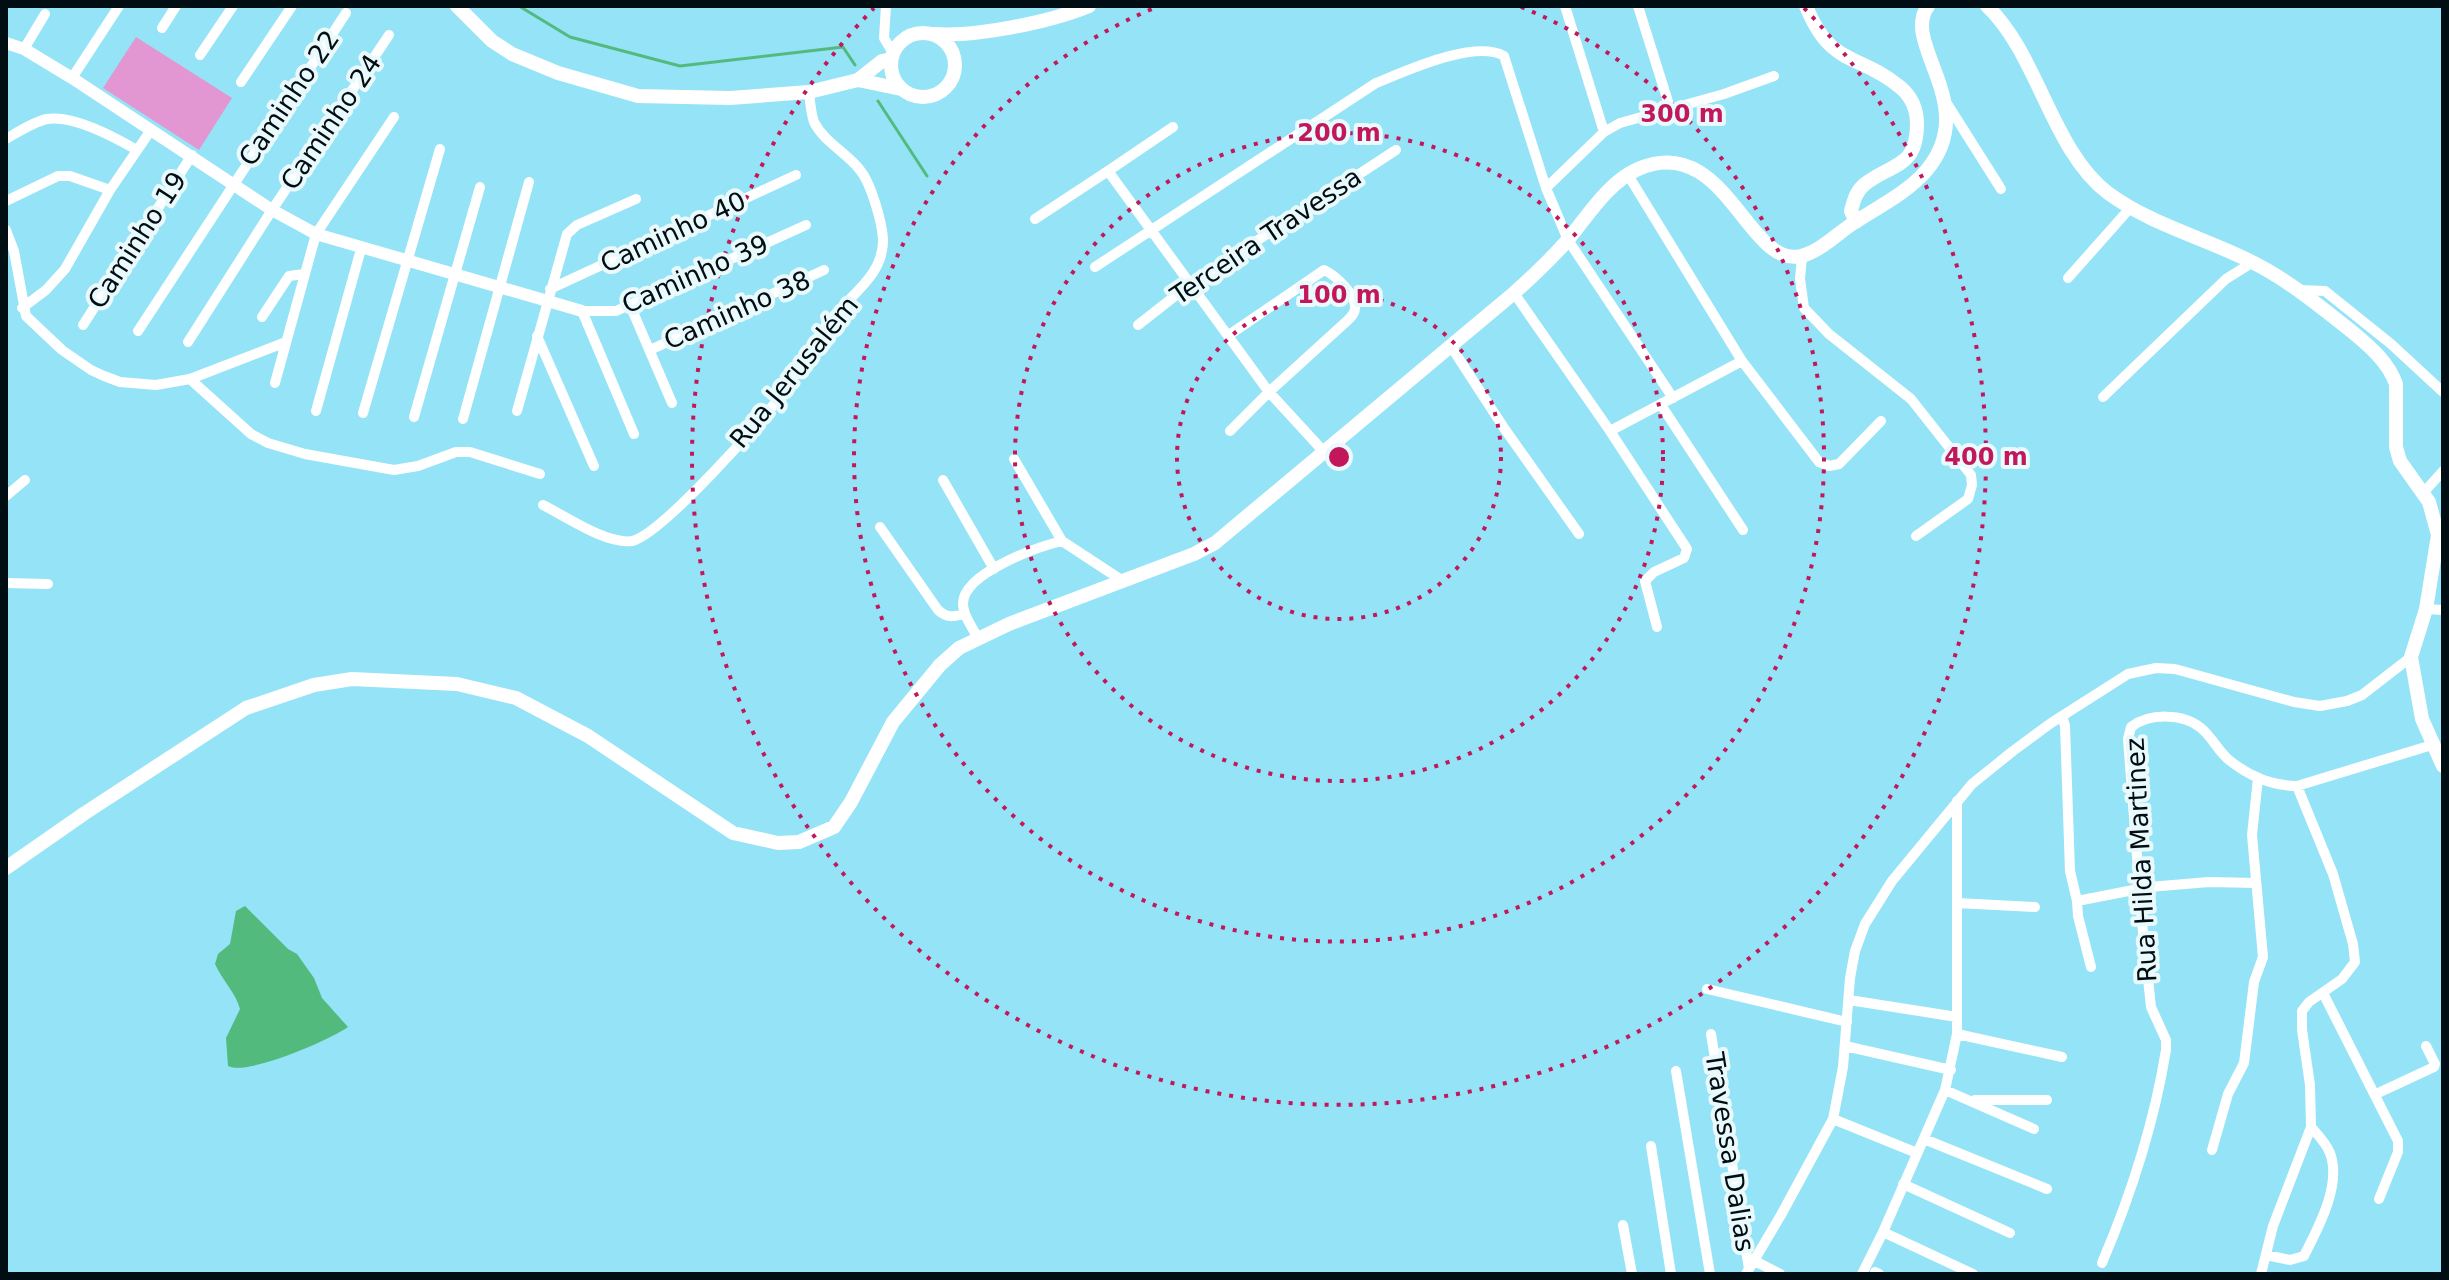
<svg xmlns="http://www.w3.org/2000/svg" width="2449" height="1280" font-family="'DejaVu Sans',sans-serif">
<rect width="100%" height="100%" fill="#95e3f6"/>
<!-- green -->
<path fill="#e397d2" d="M136,37l96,61 -33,52 -96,-62z"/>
<!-- water -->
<path fill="#53ba7e" d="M245,906l43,43 9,5 17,24 8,20 26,29c-18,13 -101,49 -120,39l-2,-28 14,-29c-4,-16 -18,-29 -25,-45l3,-10 12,-10 6,-33z"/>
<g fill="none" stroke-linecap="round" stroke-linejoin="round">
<!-- stream -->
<path stroke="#53ba7e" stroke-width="3" d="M519,6l51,31 110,29 163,-19 12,18
M878,101l49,75"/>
<!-- minor -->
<path stroke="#fff" stroke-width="10" d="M886,6l-2,32 9,15
M1565,6l39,126
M1638,6l32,102
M162,28l14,-22
M24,49l21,-35
M200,55l33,-49
M72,78l47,-72
M241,82l51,-76
M1946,102l55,87
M1173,127l-65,44 161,221 56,61
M6,139c12,-7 27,-17 41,-20 27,-4 67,18 90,31
M1628,175l114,186 77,101 10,4 10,-2 42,-43
M1546,188l58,-56 16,-9 104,-29 50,-18
M6,201l52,-25h12l40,14
M1035,219l73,-48
M6,230l8,21 12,65 36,34 29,20 13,6 16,6 36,3 34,-6 96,-37
M1802,256l-2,23 4,29 25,26 82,65 60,76 1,10 -4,14 -52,37
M1095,267l281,-184c30,-12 99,-44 128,-27l42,132 22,52 105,158
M2068,278l63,-71
M550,289l246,-114
M2299,290l26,1 66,53 52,48
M1514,293l96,138 132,-70
M630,305l42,98
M22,308l24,-18 19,-21 45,-79 41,-60
M262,317l27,-41 15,-2
M83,325l109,-170
M1138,325l51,-40 207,-135
M138,331l208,-318
M1229,335l95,-65c11,5 32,24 31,38 0,5 -3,8 -7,12l-79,72 -39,39
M537,336l57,130
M188,342l84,-132 117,-175
M1450,345l54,83 75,106
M650,350l174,-80
M190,379l61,55 17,9 37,11 89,16 24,-4 38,-14h14l70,22
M275,383l41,-149 78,-117
M2103,397l123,-118 27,-17
M1661,405l82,125
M316,411l45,-162
M517,411l50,-177 10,-9 59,-26
M363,413l77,-264
M414,417l66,-230
M463,419l66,-237
M1610,431l77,118 -3,9 -30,14 -9,9 12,46
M634,434l-52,-123h34l190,-86
M1014,459l48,82
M943,480l51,89
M2424,492l19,-21
M6,496l19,-16
M543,505c22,11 64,40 89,36 29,-6 134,-124 154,-152 15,-22 26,-46 42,-66 20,-27 56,-46 55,-84 -1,-17 -12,-56 -23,-69 -13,-17 -36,-28 -46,-48 -3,-8 -4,-20 -5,-30
M880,527l58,83c9,8 15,7 26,4
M6,583l42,1
M2426,609l17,1
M978,638c-6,-11 -15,-23 -15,-35 1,-30 74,-56 99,-62l61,40
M2062,716l3,10 5,145 7,30
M1957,903l78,4
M2091,967l-13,-51 -1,-15 72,-14 60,-5 47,1
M1707,989l140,33
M2323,993l75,148v11l-19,47
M1849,1000l108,17
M1711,1034l38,235
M1957,1034l105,23
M1845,1046l106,24
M1676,1071l34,203
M1945,1090l89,39
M2376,1094l58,-27 1,-3 -9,-18
M1975,1100h72
M1833,1119l84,34
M1924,1139l123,50
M1651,1146l20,128
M2212,1150l16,-56 16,-31 10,-81 9,-25 -11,-122 6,-57
M1903,1184l107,49
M1623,1225l9,49
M1883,1232l90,42
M2266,1255l24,5 14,-4c14,-28 38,-71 26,-103 -4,-10 -12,-18 -19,-26
M1755,1261l25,13
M2102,1263c29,-68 52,-139 64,-213v-10l-15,-33 -9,-85 -14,-183 3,-12c18,-14 52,-14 70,1 11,9 17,23 28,32 21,17 42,26 68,26l135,-41
M1875,1272l4,2
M1746,1274l35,-59 52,-96 10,-52 7,-89 5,-27 10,-27 27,-43 80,-97 41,-33 38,-28 77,-49 28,-6 19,1 119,33 26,4 27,-5 15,-6 49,-38
M1862,1274l21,-42 62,-142 12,-56v-233
M2261,1274l12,-48 38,-99 -1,-42 -8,-55v-19l7,-9 33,-23 13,-17 -2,-18 -20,-70 -36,-88"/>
<!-- tertiary -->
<path stroke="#fff" stroke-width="12" d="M6,43l18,6 48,29 200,132 44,24 266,77"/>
<!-- secondary -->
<path stroke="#fff" stroke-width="14" d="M457,6l35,35 20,13 46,19 80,23 92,2 79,-6 49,-12 43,9
M1806,6c25,62 51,46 94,81 12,10 17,22 17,37 0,45 -26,39 -52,60 -9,7 -11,16 -14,27l5,11
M1987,6c51,48 65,145 121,187 42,31 96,45 142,68 37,18 68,44 100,69 18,15 38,31 46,54v63l4,14 29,41 9,33 -12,74 -15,48 11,62 21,47
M891 65a32 32 0 1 1 64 0a32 32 0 1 1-64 0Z
M934,34c43,3 116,-12 155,-28
M858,80l24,-19 9,-2
M6,868l79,-55 161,-105 68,-23 38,-6 105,5 59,14 72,38 145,97 45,10 21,-1 35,-15 17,-25 42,-80 47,-57 19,-17 50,-24 185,-70 21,-11 299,-250c19,-17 36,-33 52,-51 22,-26 41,-59 72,-73 87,-38 110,100 163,87 18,-4 36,-22 51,-32 24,-16 55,-31 74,-53 56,-66 -26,-127 2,-165"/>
</g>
<!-- distance rings -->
<g fill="none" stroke="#c2185b" stroke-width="4" stroke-dasharray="4 8">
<circle cx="1339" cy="457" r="162"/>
<circle cx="1339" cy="457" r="324"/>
<path d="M1521 7A485 485 0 1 1 1157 7"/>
<path d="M1804 8A647 647 0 1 1 874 8"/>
</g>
<g text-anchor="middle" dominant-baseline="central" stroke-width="8" stroke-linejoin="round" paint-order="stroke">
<!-- street labels -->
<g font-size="26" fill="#000e14" stroke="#eaf9fc">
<text transform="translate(289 98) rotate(-56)">Caminho 22</text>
<text transform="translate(331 122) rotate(-56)">Caminho 24</text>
<text transform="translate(673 232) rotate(-25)">Caminho 40</text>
<text transform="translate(1266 236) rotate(-34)">Terceira Travessa</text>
<text transform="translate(137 240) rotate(-57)">Caminho 19</text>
<text transform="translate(695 274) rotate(-24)">Caminho 39</text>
<text transform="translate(737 310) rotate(-24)">Caminho 38</text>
<text transform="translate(794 372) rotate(-51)">Rua Jerusalém</text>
<text transform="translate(2141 860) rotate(-93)">Rua Hilda Martinez</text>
<text transform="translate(1730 1152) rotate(81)">Travessa Dalias</text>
</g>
</g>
<circle cx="1339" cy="457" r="12" fill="#c2185b" stroke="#eaf9fc" stroke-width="4"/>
<g font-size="24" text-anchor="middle" font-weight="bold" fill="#c2185b" stroke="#eaf9fc" stroke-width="8" stroke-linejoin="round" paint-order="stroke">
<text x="1682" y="122">300 m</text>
<text x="1339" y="141">200 m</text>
<text x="1339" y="303">100 m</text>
<text x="1986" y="465">400 m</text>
</g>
<!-- border -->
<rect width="2449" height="1280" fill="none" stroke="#000e14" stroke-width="16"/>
</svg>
